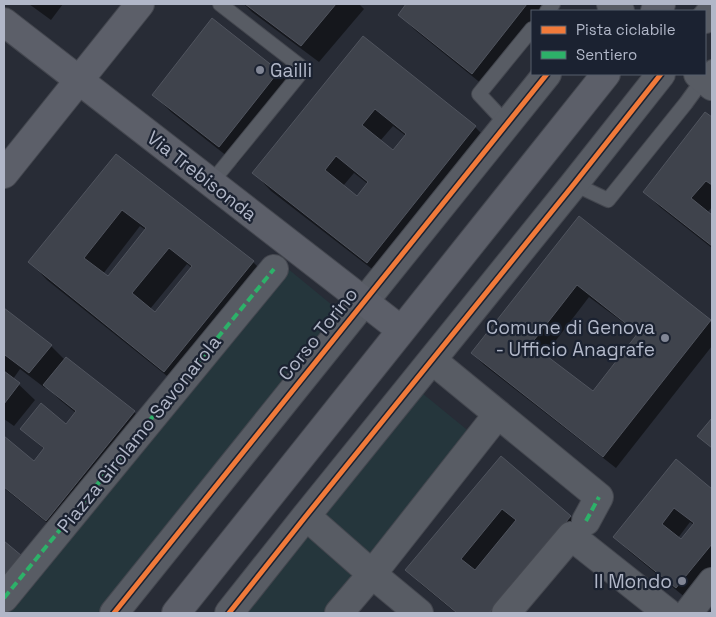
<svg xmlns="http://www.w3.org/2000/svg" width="716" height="617" font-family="'Space Grotesk',sans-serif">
<rect width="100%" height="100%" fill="#282c36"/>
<!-- green -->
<path fill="#25363c" d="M287,268l56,46 -245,299h-94z
M422,393l49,40 -146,180h-79z"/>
<!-- shadow -->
<path fill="#0007" fill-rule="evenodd" d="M29,4h34l-12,16z
M244,4h115l5,5 -45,53 -67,-50z
M408,4h146l-5,7h-17v21l-44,57 -73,-59 -15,-15z
M364,38l111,89 17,17 -107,135 -114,-88 -17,-18zM393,126l13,10 -13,16 -13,-11zM354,173l14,11 -11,13 -14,-11z
M278,72l18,17 -59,75 -66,-52 -17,-17z
M705,114l7,5v88l-5,6 5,4v31l-52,-41 -16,-16z
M117,156l136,106 17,17 -88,109 -135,-108 -17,-18zM140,226l6,4 -38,48 -5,-4zM187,264l5,4 -37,45 -5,-4z
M579,218l133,105v23l-96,122 -132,-103 -12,-12zM589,297l50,37 -46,59 -49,-37z
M4,310l47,36 14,14 69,52 15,15 -87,108 -58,-47v-50l31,25 10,-13 -23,-21 44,-4 10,-12 -16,-13 -14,-14 -1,2 -25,-19 -7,10 22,21 -21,26 -10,-7z
M501,458l70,59 15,15 -68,81h-62l-34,-28 -15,-15z
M676,461l36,29v88l-20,25 -62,-51 -15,-15zM690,522l4,3 -12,16 -4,-3z"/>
<!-- building -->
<path fill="#3f434c" stroke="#50545e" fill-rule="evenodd" d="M245,4h91l-35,42z
M406,4h121l-55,70 -74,-59z
M212,18l67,53 -60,76 -67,-52z
M363,36l113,90 -109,137 -115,-90zM375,109l31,25 -13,16 -31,-25zM336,156l32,26 -11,14 -32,-26z
M705,112l7,5v68l-6,-4 -15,17 21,17v31l-69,-54z
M116,154l138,107 -90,111 -136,-110zM122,210l24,18 -38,48 -24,-18zM169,248l23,18 -37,46 -23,-19z
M579,216l132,104 -108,137 -132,-104zM577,285l61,48 -45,58 -62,-47z
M4,308l48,37 -23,28 -24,-18 -1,1z
M66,357l69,54 -89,110 -42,-34v-51l30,25 10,-13 -24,-19 21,-26 25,21 10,-13 -33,-26z
M4,371l16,12 -16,21z
M712,418v30l-15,-12z
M501,456l70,60 -82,97h-32l-52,-43zM502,509l14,11 -41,50 -14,-11z
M676,459l36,30v55l-36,44 -63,-51zM674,508l20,15 -13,16 -19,-15z
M4,541l18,15 -18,23z"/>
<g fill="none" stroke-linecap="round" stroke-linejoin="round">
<defs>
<path id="lane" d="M547,11l6,-7
M507,124l-28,-30 53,-65
M211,183l93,-114 -84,-65
M574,184l34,16 78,-97 26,-36"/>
<path id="street" d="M611,4l9,7
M705,19l7,-9
M698,74l14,12
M432,360l167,137 -13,24
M306,516l66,58 47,39
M4,598l270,-329
M114,613l433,-539
M229,613l77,-97 268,-332 87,-110
M339,613l33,-39 126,-160
M506,613l65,-77 97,77
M688,613l24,-31"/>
<path id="secondary" d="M655,11l6,-7
M4,22l397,308
M4,174l136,-170
M176,613l430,-539"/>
</defs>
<!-- lane casing -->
<use href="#lane" stroke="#44474f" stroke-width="16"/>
<!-- street casing -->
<use href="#street" stroke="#44474f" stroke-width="30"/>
<!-- secondary casing -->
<use href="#secondary" stroke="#44474f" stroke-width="30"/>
<!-- lane -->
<use href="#lane" stroke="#585c64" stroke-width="14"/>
<!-- street -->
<use href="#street" stroke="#585c64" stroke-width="28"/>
<!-- secondary -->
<use href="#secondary" stroke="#5c5f69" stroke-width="28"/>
<!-- quiet -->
<path stroke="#2db169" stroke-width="4" stroke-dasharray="8 4" stroke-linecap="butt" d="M586,521l13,-24
M4,598l270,-329"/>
<defs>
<path id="cycleway" d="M114,613l433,-539
M229,613l77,-97 268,-332 87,-110"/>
</defs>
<!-- cycleway casing -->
<use href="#cycleway" stroke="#1b2231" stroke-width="8"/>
<!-- cycleway -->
<use href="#cycleway" stroke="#f17a3a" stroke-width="5"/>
</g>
<!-- markers -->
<g fill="#818695" stroke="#1b2231" stroke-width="2">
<circle cx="260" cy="70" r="5"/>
<circle cx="665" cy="338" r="5"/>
<circle cx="682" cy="581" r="5"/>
</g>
<g text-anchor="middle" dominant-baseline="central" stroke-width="4.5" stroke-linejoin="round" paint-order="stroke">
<!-- poi labels -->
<g font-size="19" fill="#b1b7c8" stroke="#1b2231" text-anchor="end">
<text x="270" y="70" text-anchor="start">Gailli</text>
<text x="655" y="327">Comune di Genova<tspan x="655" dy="22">- Ufficio Anagrafe</tspan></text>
<text x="672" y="581">Il Mondo</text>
</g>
<!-- street labels -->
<g font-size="19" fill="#b1b7c8" stroke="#1b2231">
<text transform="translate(202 176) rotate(38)">Via Trebisonda</text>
<text transform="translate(318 334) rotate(-51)">Corso Torino</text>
<text transform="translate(139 434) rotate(-51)">Piazza Girolamo Savonarola</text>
</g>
</g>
<!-- border -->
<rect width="716" height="617" fill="none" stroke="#b1b7c8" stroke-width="10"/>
<!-- legend -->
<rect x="531" y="10" width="175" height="65" fill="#1b2231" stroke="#575e6d"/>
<rect x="541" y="26" width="25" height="8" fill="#f17a3a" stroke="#575e6d"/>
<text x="576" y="35" font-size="15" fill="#b1b7c8">Pista ciclabile</text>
<rect x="541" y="51" width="25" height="8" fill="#2db169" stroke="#575e6d"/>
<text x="576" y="60" font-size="15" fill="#b1b7c8">Sentiero</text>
</svg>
